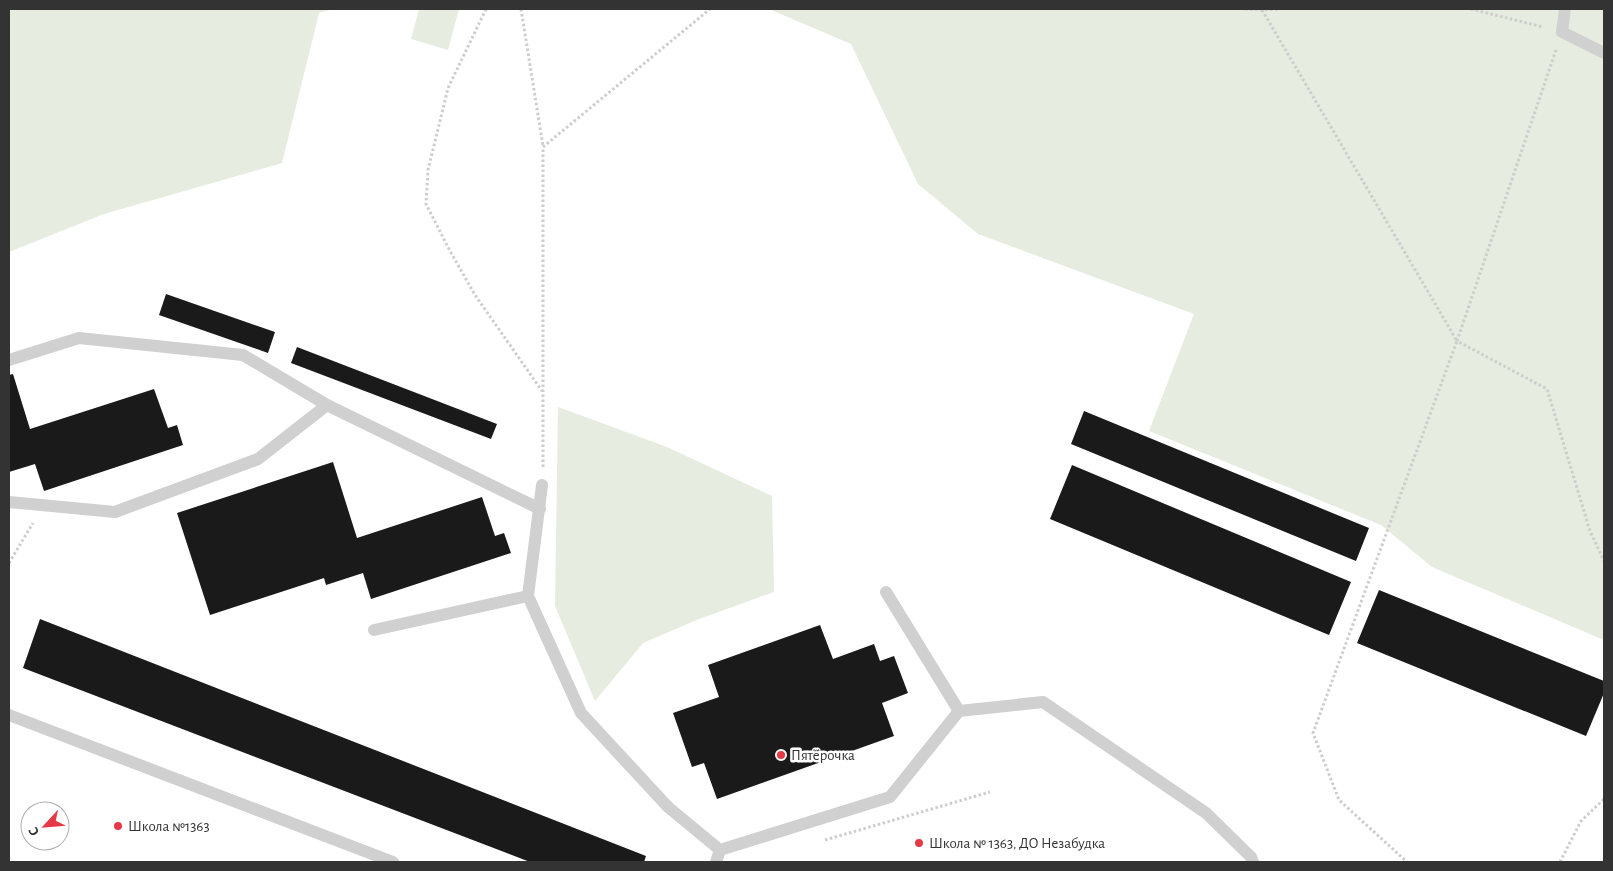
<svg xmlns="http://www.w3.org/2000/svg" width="1613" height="871" font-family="'Alegreya Sans',sans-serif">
<rect width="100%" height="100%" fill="#fff"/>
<!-- green -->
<path fill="#e6ecdf" d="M9,9h324l-14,4 -37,150 -178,51 -95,38z
M419,9h40l-11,41 -37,-11z
M769,9h835v631l-172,-73 -51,-42 -232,-94 45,-117 -216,-80 -60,-50 -67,-140z
M558,407l109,40 105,49 2,96 -75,27 -56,24 -48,58 -40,-95z"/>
<!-- building -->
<path fill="#1a1a1a" d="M166,294l109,38 -7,21 -109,-38z
M297,347l200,77 -6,15 -200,-76z
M13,374l17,55 124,-40 14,39 9,-3 6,20 -139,46 -9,-27 -26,8v-97z
M1084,411l285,117 -13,33 -285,-117z
M333,462l24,76 125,-41 13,39 9,-3 7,20 -140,46 -8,-26 -37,12 -2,-7 -114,37 -33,-102z
M1072,465l279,117 -22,53 -279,-116z
M1379,590l225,91v12l-18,43 -229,-93z
M40,619l606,237 -2,6h-114l-507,-194z
M820,625l13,34 41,-15 6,17 14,-5 14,37 -26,10 12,33 -177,63 -13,-36 -12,4 -19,-54 46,-16 -11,-32z"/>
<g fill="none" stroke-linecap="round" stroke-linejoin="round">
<!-- path -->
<path stroke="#cdcdcd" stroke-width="3" stroke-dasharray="2.5 2.5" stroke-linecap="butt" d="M486,9l-38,79 -20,82 -2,34 24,47 25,44 67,96
M521,9l22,137
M1245,9l17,1 18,-1
M1471,9l72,18
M1262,10l195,331 -144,392 26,67 68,62
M1556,50l-99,291 90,48 43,142 14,30
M543,467v-320l167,-138
M9,563l24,-40
M825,840l165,-48
M1560,862l21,-41 23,-22"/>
<!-- service -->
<path stroke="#d0d0d0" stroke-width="12" d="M1565,9l-3,23 42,21
M9,360l70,-22 164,17 84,50 213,104
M542,485l-14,111 53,117 87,94 52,43 -4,12
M9,502l106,10 143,-53 69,-54
M886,592l73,119
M374,630l154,-34
M9,715l384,147
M720,850l170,-53 69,-86 84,-9 163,111 45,44 2,5"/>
</g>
<!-- markers -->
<g fill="#e63946" stroke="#fff" stroke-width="2">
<circle cx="781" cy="755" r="5"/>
<circle cx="118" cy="826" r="5"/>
<circle cx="919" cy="843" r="5"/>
</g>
<g text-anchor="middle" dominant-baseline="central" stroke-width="5" stroke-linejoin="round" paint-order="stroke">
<!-- poi labels -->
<g font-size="15" fill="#333" stroke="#fff" text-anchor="start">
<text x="791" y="755">Пятёрочка</text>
<text x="128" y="826">Школа №1363</text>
<text x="929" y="843">Школа № 1363, ДО Незабудка</text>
</g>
</g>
<!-- border -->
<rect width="1613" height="871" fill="none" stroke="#333333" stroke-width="20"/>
<!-- north arrow -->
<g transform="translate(45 826) rotate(244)"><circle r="24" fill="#ffffff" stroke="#adadad"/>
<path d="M0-4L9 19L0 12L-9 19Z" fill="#e63946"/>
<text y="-8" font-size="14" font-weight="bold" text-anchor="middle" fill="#333333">С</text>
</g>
</svg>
